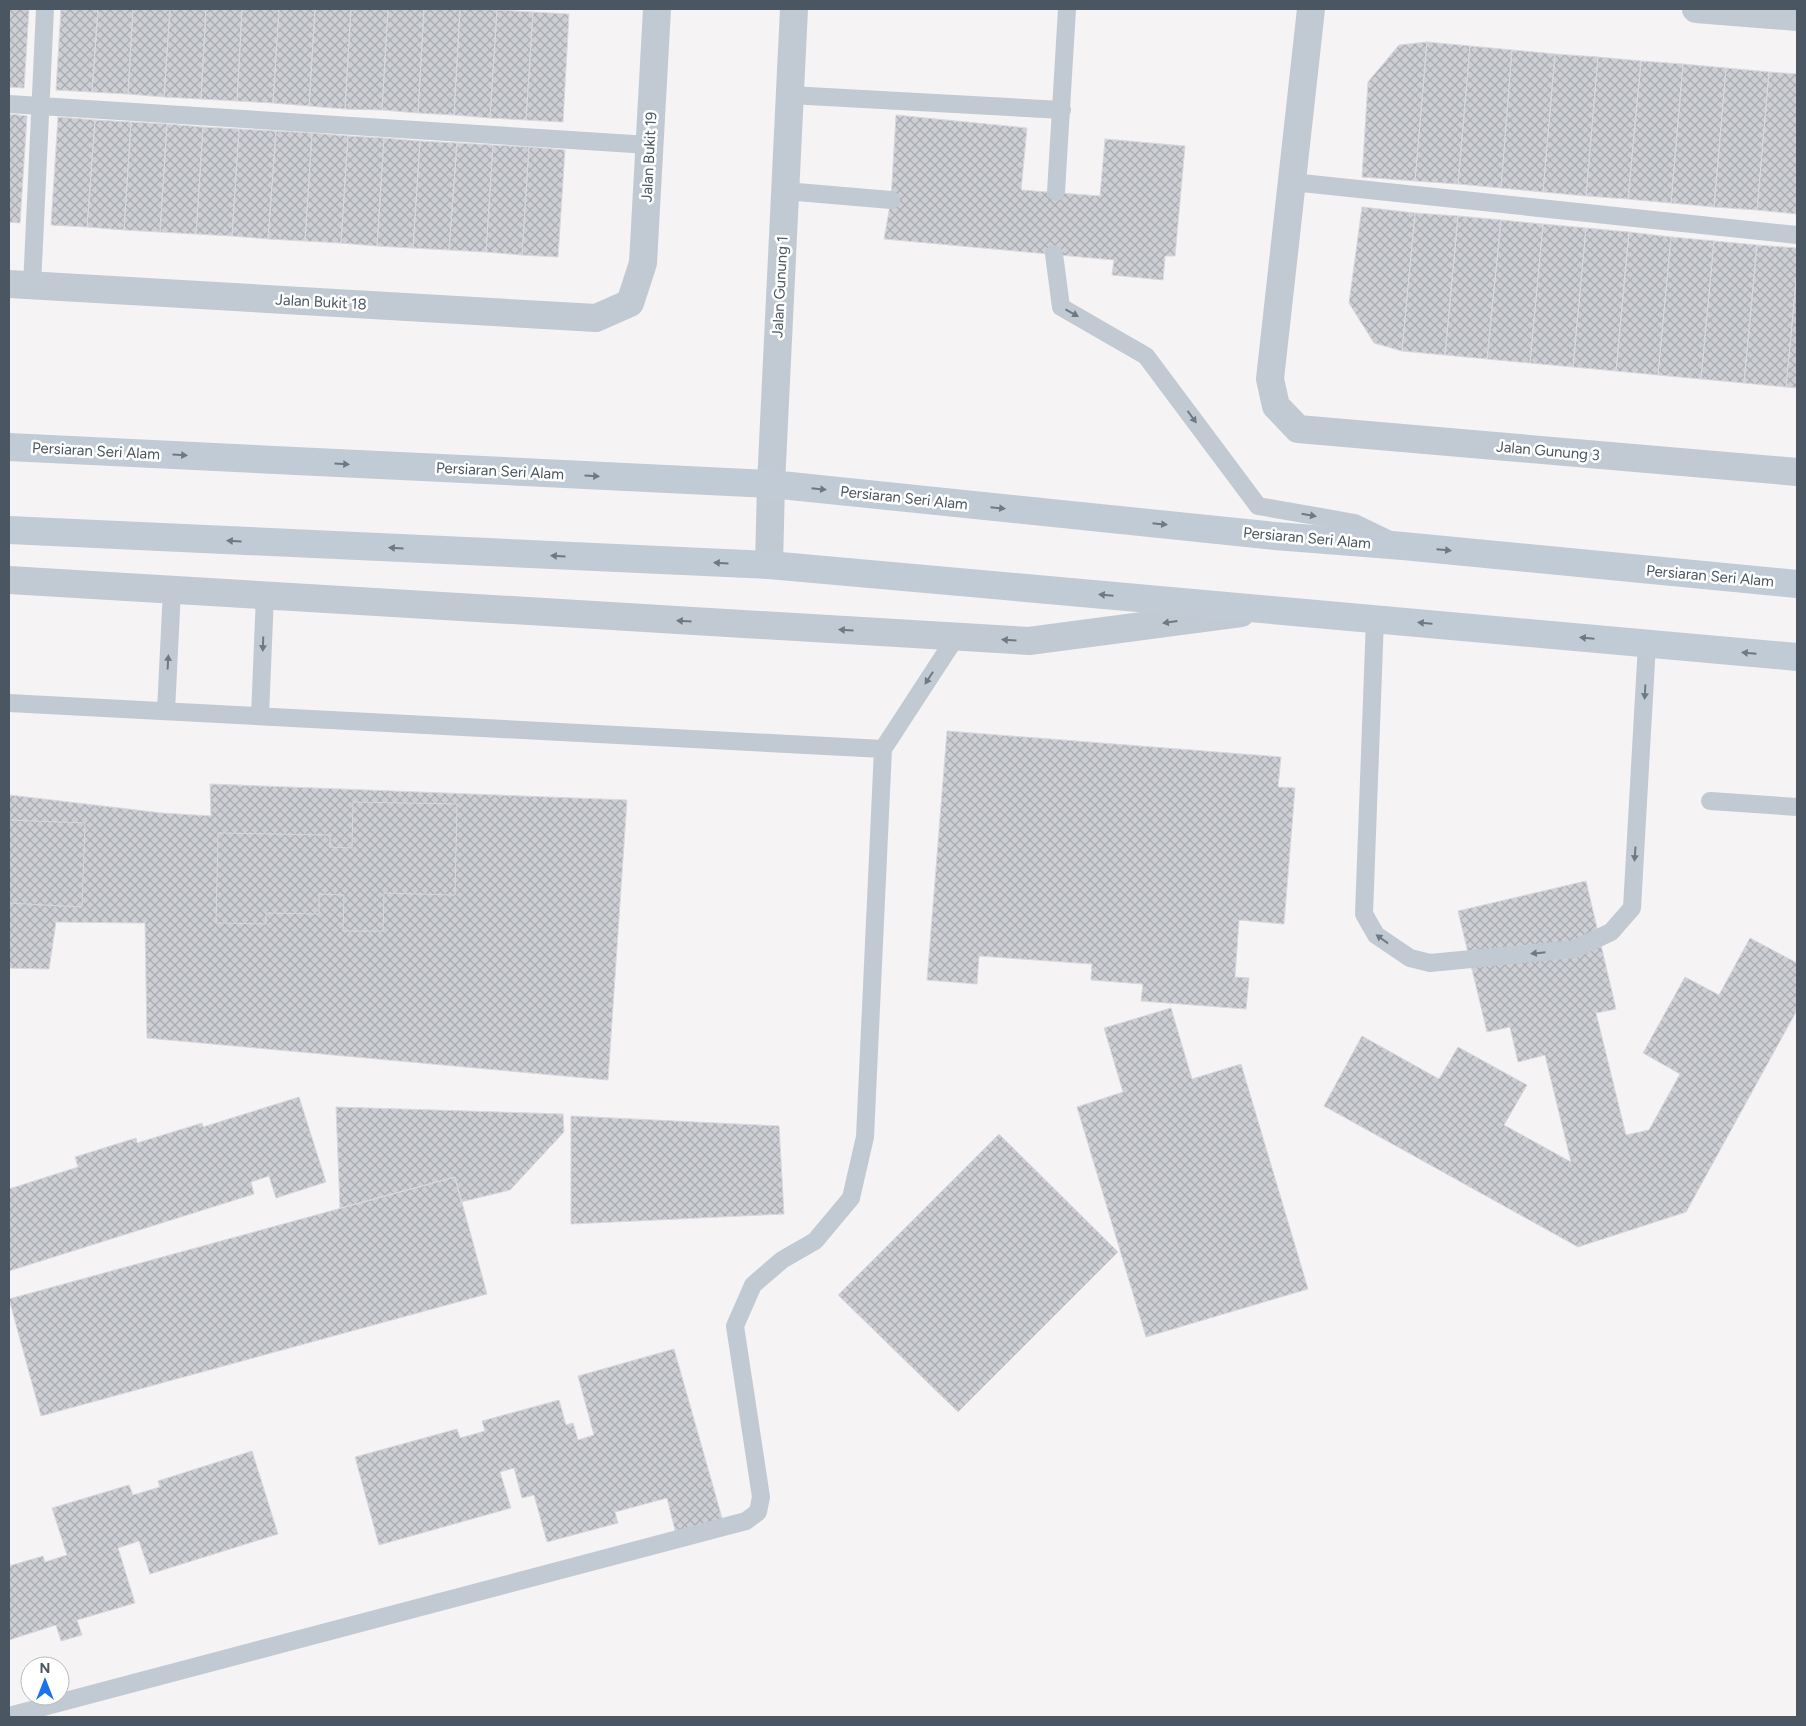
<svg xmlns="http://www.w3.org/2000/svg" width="1806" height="1726" font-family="Figtree,sans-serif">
<defs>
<pattern id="building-cross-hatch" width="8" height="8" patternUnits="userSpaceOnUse" patternTransform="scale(1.25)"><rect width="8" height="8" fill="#cdcfd5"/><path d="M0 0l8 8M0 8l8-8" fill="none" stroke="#a8abb0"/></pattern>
</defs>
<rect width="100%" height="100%" fill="#f5f3f3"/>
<!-- building -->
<path fill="url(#building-cross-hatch)" stroke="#d7d9de" d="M9,9h20l-5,79 -15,-1z
M61,9h37l-6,83 -36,-2z
M98,9h35l-5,85 -36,-2z
M133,9h37l-6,88 -36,-3z
M170,9h36l-5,90 -37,-2z
M206,9h36l-5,92 -36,-2z
M242,9h37l-6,94 -36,-2z
M279,9h36l-6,97 -36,-3z
M315,9h36l-6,100 -36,-3z
M351,9h37l-6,101 -37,-1z
M388,9h36l-6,104 -36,-3z
M424,9h36l-6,106 -36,-2z
M460,9l37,1 -7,108 -36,-3z
M497,10l36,2 -7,108 -36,-2z
M533,12l36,2 -6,108 -37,-2z
M1427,42l-12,139 -53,-4 6,-95 31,-37z
M1427,42l43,4 -12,138 -43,-3z
M1470,46l42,4 -11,138 -43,-4z
M1512,50l43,4 -12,138 -42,-4z
M1555,54l43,3 -12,139 -43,-4z
M1598,57l43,4 -13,138 -42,-3z
M1641,61l42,3 -12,139 -43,-4z
M1683,64l43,4 -12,139 -43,-4z
M1726,68l43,4 -12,138 -43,-3z
M1769,72l28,2v140l-40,-4z
M9,114l18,2 -7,107 -11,-1z
M896,115l131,13 -6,62 79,6 5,-57 80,7 -10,110h-10l-2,24 -51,-5 2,-15 -230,-21 7,-39z
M58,117l37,3 -8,107 -36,-2z
M95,120l36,2 -7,108 -37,-3z
M131,122l36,2 -7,108 -36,-2z
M167,124l36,3 -7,107 -36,-2z
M203,127l36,2 -7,107 -36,-2z
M239,129l37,2 -8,108 -36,-3z
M276,131l36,2 -7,108 -37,-2z
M312,133l36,3 -7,107 -36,-2z
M348,136l36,2 -7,108 -36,-3z
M384,138l36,3 -7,107 -36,-2z
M420,141l37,2 -8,107 -36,-2z
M457,143l36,2 -7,107 -37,-2z
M493,145l36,2 -7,108 -36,-3z
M529,147l36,3 -7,107 -36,-2z
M1362,207l53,6 -13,138 -28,-8 -25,-40z
M1415,213l43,3 -13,139 -43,-4z
M1458,216l43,4 -14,139 -42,-4z
M1501,220l42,4 -13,139 -43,-4z
M1543,224l43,4 -13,139 -43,-4z
M1586,228l43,4 -13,139 -43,-4z
M1629,232l42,5 -13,138 -42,-4z
M1671,237l43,4 -13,138 -43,-4z
M1714,241l43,4 -13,138 -43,-4z
M1757,245l40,3v24l-11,115 -42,-4z
M1797,272v116l-11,-1z
M947,731l334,26 -3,30 17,1 -11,136 -45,-4 -4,57 14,1 -3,31 -105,-8 2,-17 -52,-4 1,-16 -113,-8 -2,28 -50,-4z
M210,784l417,16 -19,280 -461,-42 -2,-115 -89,-1 -7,47 -40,-1v-173l153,18 49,3z
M353,802l104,2 -2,91 -71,-2 -1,38h-40l1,-36 -25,-1v20l-53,-1v11l-50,-1 2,-90 112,2v12l22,1z
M9,820l76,3 -3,84 -73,-4z
M1586,881l30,128 -20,4 30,122 23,-5 31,-56 -37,-21 42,-76 34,18 31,-57 47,25v47l-111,202 -108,35 -254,-141 38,-70 77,43 19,-32 69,38 -23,40 67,37 -26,-107 -27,7 -8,-35 -23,5 -29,-121z
M1171,1008l21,71 49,-15 67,225 -162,48 -69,-230 46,-15 -19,-64z
M299,1097l27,85 -50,16 -7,-22 -18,6 3,12 -245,77v-82l69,-22 -3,-10 61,-19 1,5 65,-20 1,4z
M336,1107l227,7 1,18 -54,58 -49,12 -6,-25 -115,31z
M571,1116l208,10 5,88 -213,10z
M999,1134l119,118 -160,160 -120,-117z
M455,1177l32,117 -446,122 -32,-117z
M674,1349l50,176 -47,13 -10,-40 -52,14 3,11 -71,19 -13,-47 -12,3 -8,-30 -14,4 11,36 -132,37 -24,-88 102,-28 3,9 25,-7 -3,-10 77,-21 7,25 7,-2 5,17 16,-5 -16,-59z
M252,1451l26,83 -128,40 -11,-33 -21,7 17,55 -58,17 5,15 -21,6 -5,-16 -47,15v-74l34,-10 2,6 22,-7 -15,-47 77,-23 4,10 27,-8 -2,-6z"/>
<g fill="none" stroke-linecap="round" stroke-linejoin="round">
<!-- lane -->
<path stroke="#c1cad2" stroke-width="18" d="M790,95l272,15
M9,104l640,41
M1292,182l505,53
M785,191l106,9
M1056,192l11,-183
M1054,254l7,53 85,49 112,150 97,17 35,17
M32,286l13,-277
M1375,619l-11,295 12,21 34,23 20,5 145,-14 36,-17 21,-24 15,-264
M9,703l874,46
M166,711l6,-121
M260,716l5,-121
M1710,801l87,6
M9,1716l737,-195 12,-9 3,-15 -26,-171 18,-41 29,-25 33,-19 36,-43 14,-61 18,-388 73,-112"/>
<!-- street -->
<path stroke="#c1cad2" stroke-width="28" d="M1311,9l-41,370 6,27 22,23 499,43
M1696,9l101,8
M9,284l587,34 34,-15 13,-40 14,-254
M769,565l2,-81 23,-475
M9,580l1020,61 212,-28"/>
<!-- secondary -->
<path stroke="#c1cbd6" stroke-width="28" d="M9,447l762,37 504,52 128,10 394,38
M9,530l760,35 1028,92"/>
</g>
<!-- one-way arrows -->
<defs><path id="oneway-solid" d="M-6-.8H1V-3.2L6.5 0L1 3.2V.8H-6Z" transform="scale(1.25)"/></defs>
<g fill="#6e7983">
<use href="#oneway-solid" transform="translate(1072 313) rotate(29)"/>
<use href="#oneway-solid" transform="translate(1192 417) rotate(54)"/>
<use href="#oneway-solid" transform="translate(1309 515) rotate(10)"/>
<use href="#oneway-solid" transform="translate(684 621) rotate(-177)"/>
<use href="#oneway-solid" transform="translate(1170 622) rotate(172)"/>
<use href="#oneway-solid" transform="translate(846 630) rotate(-177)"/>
<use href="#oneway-solid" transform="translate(1009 640) rotate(-177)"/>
<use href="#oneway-solid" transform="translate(263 644) rotate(92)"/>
<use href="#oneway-solid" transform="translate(168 662) rotate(-87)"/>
<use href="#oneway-solid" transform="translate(929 678) rotate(123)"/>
<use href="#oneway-solid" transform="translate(1645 692) rotate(93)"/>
<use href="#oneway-solid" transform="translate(1635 854) rotate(94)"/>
<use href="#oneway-solid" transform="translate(1382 939) rotate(-144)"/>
<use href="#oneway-solid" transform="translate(1538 953) rotate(174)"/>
</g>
<g fill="#6e7984">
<use href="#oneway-solid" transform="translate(180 455) rotate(3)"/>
<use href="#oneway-solid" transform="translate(342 464) rotate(3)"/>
<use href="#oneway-solid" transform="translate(592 476) rotate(3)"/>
<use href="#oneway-solid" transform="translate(819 489) rotate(6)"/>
<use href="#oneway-solid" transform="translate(998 508) rotate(6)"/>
<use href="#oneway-solid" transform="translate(1160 524) rotate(6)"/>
<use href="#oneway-solid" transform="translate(234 541) rotate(-177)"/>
<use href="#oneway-solid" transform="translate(396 548) rotate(-177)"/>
<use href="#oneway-solid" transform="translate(1444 550) rotate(5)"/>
<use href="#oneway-solid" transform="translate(558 556) rotate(-177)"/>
<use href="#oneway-solid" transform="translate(721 563) rotate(-177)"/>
<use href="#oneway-solid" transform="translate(1106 595) rotate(-175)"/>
<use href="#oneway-solid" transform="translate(1425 623) rotate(-175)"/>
<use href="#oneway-solid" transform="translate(1587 638) rotate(-175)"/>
<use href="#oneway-solid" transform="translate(1749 653) rotate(-175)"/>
</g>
<g text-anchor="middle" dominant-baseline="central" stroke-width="5" stroke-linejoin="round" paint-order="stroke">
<!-- street labels -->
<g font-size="15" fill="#4a5661" stroke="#fff">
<text transform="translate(649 157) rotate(-87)">Jalan Bukit 19</text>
<text transform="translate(780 287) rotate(-87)">Jalan Gunung 1</text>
<text transform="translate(321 302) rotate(3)">Jalan Bukit 18</text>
<text transform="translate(96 451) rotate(3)">Persiaran Seri Alam</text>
<text transform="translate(1548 451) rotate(5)">Jalan Gunung 3</text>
<text transform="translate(500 471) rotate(3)">Persiaran Seri Alam</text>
<text transform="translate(904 498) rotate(6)">Persiaran Seri Alam</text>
<text transform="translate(1307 538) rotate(5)">Persiaran Seri Alam</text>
<text transform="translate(1710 576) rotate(5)">Persiaran Seri Alam</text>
</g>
</g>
<!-- border -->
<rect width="1806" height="1726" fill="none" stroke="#4a5661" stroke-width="20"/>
<!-- north arrow -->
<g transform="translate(45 1681)"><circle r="24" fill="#ffffff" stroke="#b7bbc0"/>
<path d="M0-4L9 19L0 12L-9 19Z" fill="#1a73e8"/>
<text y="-8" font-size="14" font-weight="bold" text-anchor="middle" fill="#4a5661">N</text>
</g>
</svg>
